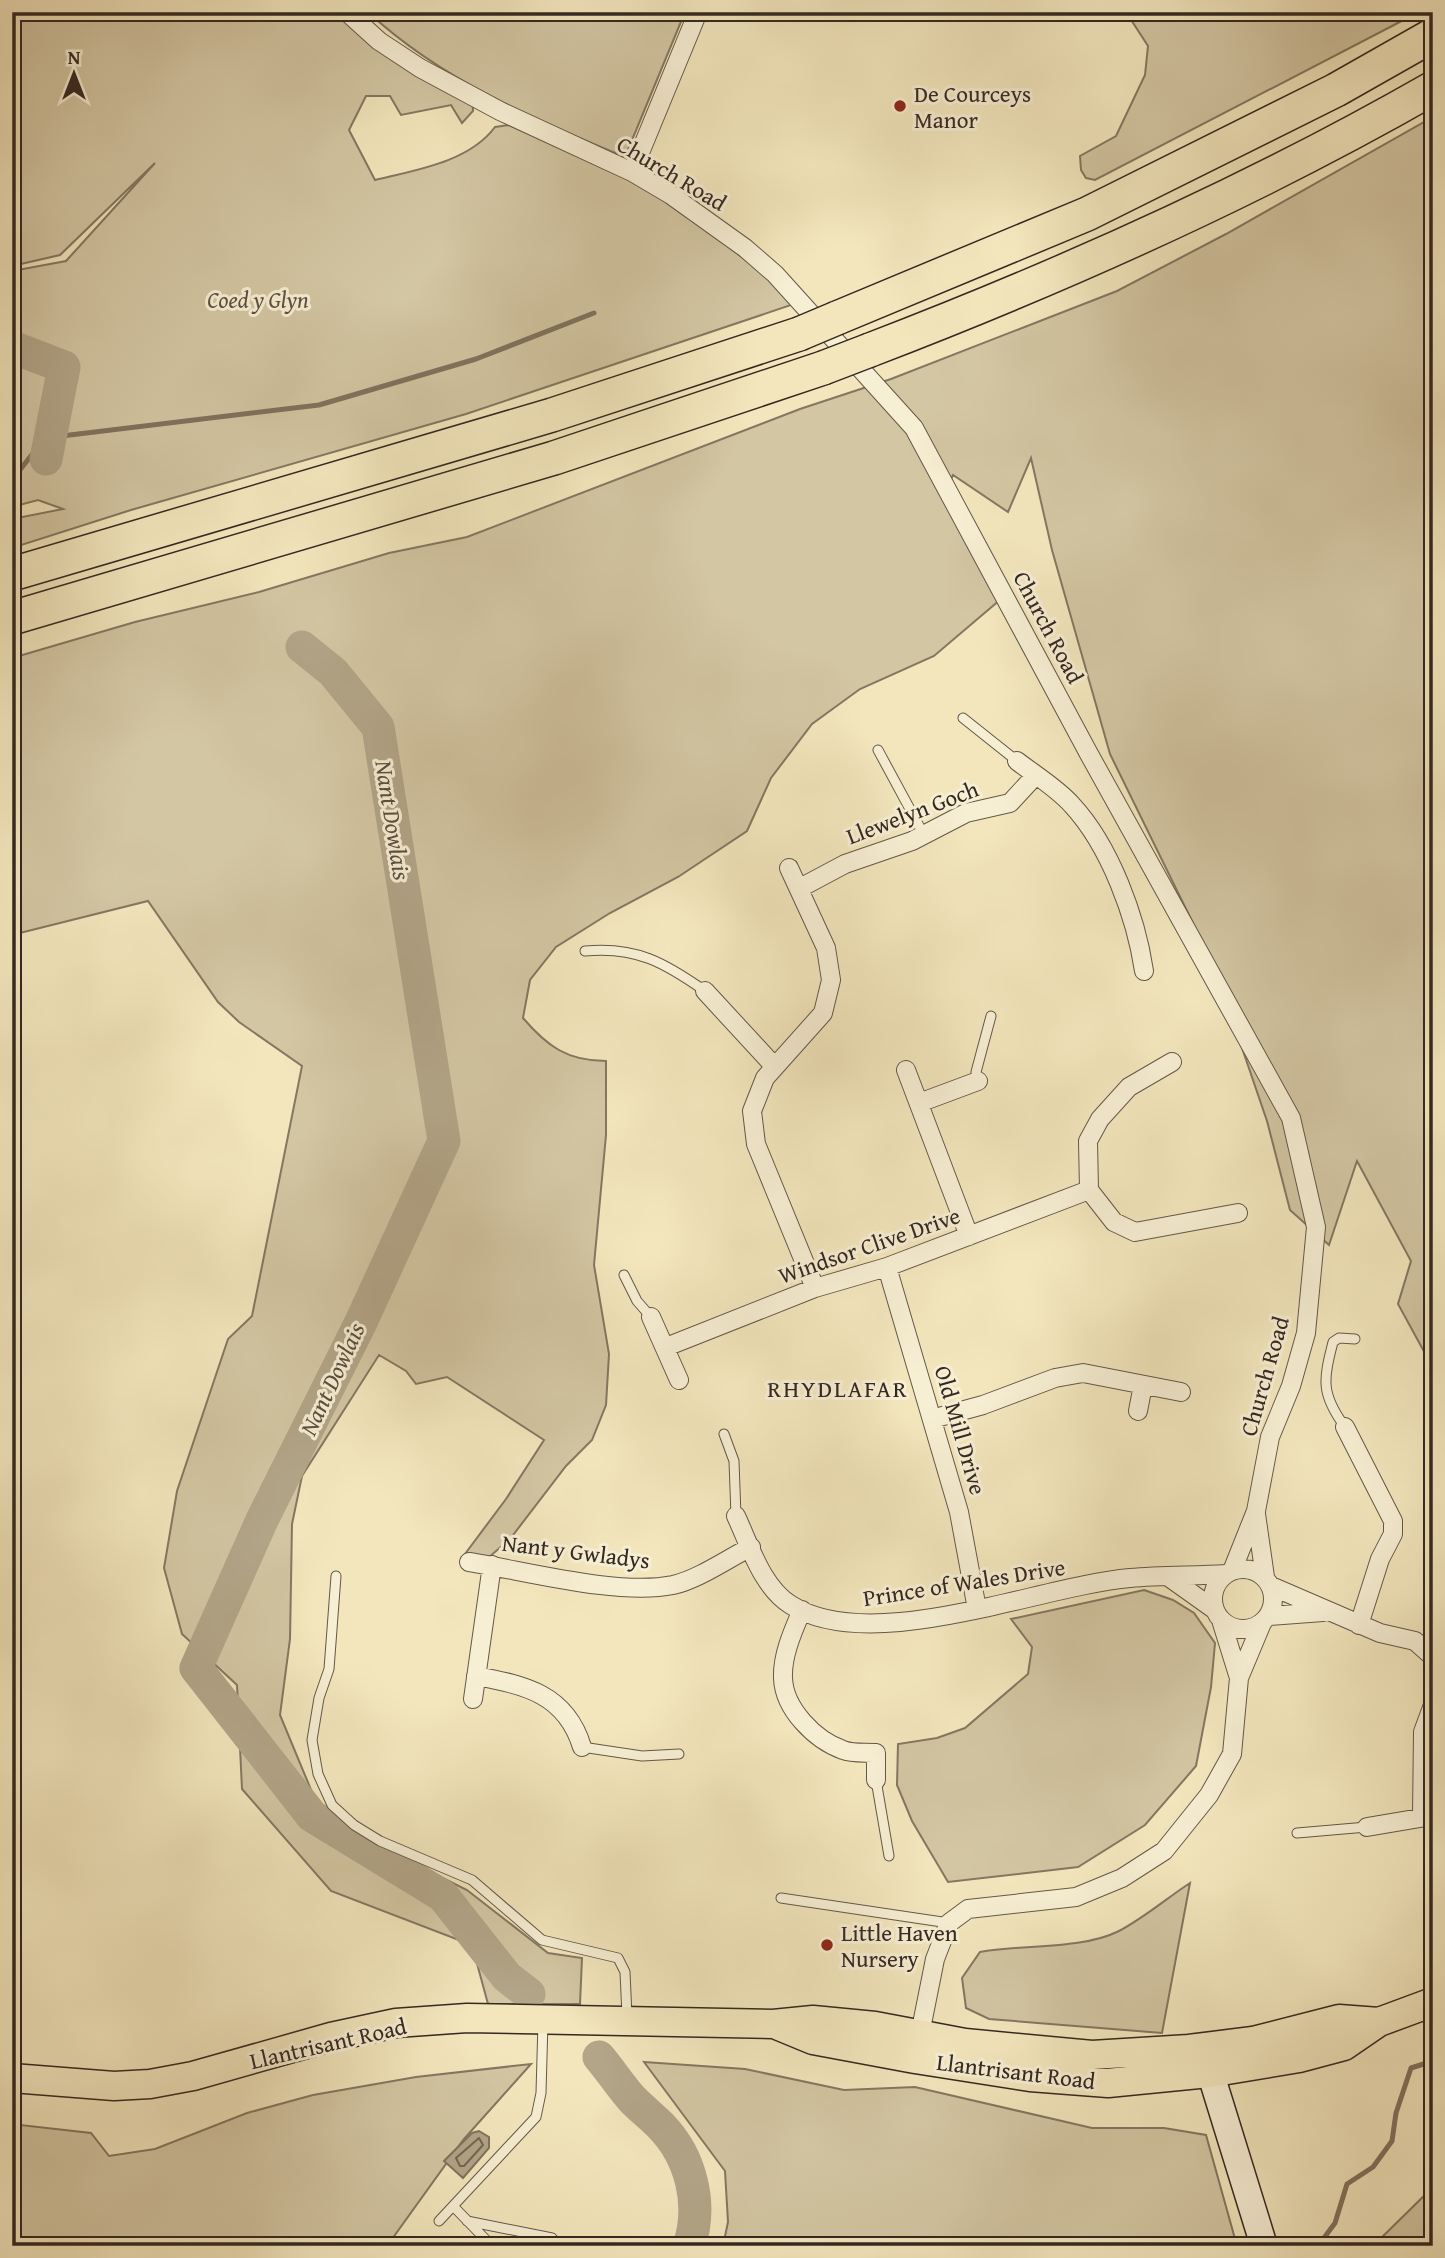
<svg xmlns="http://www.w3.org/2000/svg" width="1445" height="2258" font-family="'Gentium Book Plus',serif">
<rect width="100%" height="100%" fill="#f3e6bd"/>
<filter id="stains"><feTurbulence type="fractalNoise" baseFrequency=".00286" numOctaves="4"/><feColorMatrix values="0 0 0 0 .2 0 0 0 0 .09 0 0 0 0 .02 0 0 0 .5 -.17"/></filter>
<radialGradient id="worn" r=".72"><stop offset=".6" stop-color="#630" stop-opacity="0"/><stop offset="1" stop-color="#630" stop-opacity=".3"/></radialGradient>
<!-- green -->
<path fill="#d3c6a3" stroke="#847762" stroke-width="2" d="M12,12h347l-6,3 119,82 1,14 -11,12 -11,-18 -50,10 -11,-19h-24l-17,34 26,50c41,-10 94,-18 120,-53l14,-2 123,47 168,130 -334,112 -335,96 -119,38v-29l51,-10 -25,-9 -26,7v-236l54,-10 89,-98 -95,92 -48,11z
M368,12h317l-60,145c-90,-37 -185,-78 -257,-145z
M1126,12h293l-324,168 -9,-2 -5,-8 -1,-14 36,-20 29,-61 3,-29z
M1433,117v1251l-35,-64 13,-43 -54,-100 -28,84 -39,-35 -23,-89 -53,-155 -104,-212 -58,-204 -21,-92 -23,54 -55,-37 -10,22 58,102 -67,57 -74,33 -48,35 -41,54 -24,53 -69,46 -68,36 -54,34 -26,33 -7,38c24,28 44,43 83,43v74l-12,130 15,89 -3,51 -14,35 -26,26 -56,73 -30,26 -15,-11 41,-55 38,-59 -97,-63 -31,7 -10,-13 -27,-16 -77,121 -10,48 -2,115 -10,76 39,94 78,46 70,35 81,63 34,5 -2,46h-92l-16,-59 -141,-54 -89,-102 -5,-104 -55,-51 -18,-66 13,-77 51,-152 24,-23 50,-250 -63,-44 -21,-20 -70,-101 -136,34v-277l123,-36 124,-30 130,-39 78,-16 333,-128 91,-30 226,-88 109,-57z
M1144,1590l29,10 21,13 21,30 -4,44 -15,79 -51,59 -67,42 -130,15 -36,-61 -15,-36 1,-41 39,-6 28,-10 63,-54 4,-27 -21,-28z
M1190,1883l-28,150 -173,-14 -23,-11 -4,-30 18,-26c43,-8 101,-2 139,-21 25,-13 48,-33 71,-48z
M644,2062l101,7 99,21 71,-3 177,41h72l42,7 31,111h-514l5,-24 -3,-51z
M531,2064l-67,75 -77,107h-375v-122l79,9 18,23 46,-7 92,-36 66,-18 103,-18z
M1433,2187v59h-60z"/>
<!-- water -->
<path fill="#b2a588" stroke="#80735f" stroke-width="2" d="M479,2131l10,6v11l-26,30 -19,-17 28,-28z"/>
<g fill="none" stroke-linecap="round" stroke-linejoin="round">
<!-- shore -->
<path stroke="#736655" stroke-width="2" d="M479,2138l4,7 -19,21h-4l-4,-8z"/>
<!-- stream -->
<path stroke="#80735f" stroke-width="5" d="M12,480l33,-42 274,-33 157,-46 118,-46
M1318,2246l17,-23 12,-39 26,-17 19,-26 4,-28 15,-45 22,-7"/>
<!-- river -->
<path stroke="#b2a588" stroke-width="33" d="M12,347l52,20 -18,92
M302,647l31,25 45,55 66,414 -83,181 -99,198 -66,148 116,148 131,80 64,81 22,17
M599,2057c12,14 22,30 34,43 9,9 19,17 28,26 30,31 42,78 28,120"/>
<defs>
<path id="lane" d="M963,718l54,43
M878,750l46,85
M585,951c51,-5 80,12 120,40
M978,1081l-2,-9 15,-56
M624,1275l13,26 14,16
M1345,1427c-24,-33 -22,-46 -12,-85l6,-4 16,1
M724,1434l10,27 2,55
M336,1576l-7,93 -10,29 -7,42 6,34 14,31 22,20 26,16 92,39 70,60 76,18 7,14 2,44
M582,1747l60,9 37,-2
M876,1780l13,76
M1297,1833l70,-6
M781,1898l168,25
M453,2206l39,40
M439,2221l97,-104 5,-24 2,-71
M467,2221l85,17 6,8"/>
<path id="street" d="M347,12l32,29 41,27 80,43 132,61 39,23 74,53 30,26 139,154 175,326 202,364 25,109 -10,106 -15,53 -21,51 -14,74 -24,60
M632,172l66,-160
M1017,761c18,14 40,27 55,44 38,41 64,112 72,166
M789,868l37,80 5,32 -8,33 -58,65 -13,33 4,33 59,144
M800,888l45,-24 67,-23 54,-28 44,-10 25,-27
M705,991l70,76
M1172,1062l-43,25 -29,32 -12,22 1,49 25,32 21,10 103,-19
M906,1070l63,166
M919,1103l59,-22
M887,1267l72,245 18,97
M651,1317l28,63
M666,1347l149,-59 72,-21 202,-77
M1138,1411l5,-26
M932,1419l51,-14 72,-27 28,-5 98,19
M1345,1427l48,94v13l-13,25 -21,66
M1256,1514l9,63
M736,1516c14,30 26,71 55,89 81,51 248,-19 339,-27 32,-3 64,-2 96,-4
M469,1562c57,9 149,34 204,23 26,-6 54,-26 78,-38
M1213 1599a30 30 0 1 1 60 0a30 30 0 1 1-60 0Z
M1170,1578l45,32
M1271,1586l109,47 35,8 18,16
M802,1610c-9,21 -20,45 -19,68 1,31 32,62 60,72 10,4 23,2 33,3v27
M1269,1616l54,-4
M1221,1620l18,58
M476,1676c49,9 90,18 106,71
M473,1699l19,-134
M1422,1816l1,-84 10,-27
M1367,1827l65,-11
M918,2044l17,-85 14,-36 19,-14 108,-12 46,-19 42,-27 45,-56 23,-41 7,-76 23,-55"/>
<path id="secondary" d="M1204,2052l60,194"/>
<path id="primary" d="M779,2026l34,14 102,19 115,18 78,6 101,-10 90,-15 45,-12 35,-24 54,-20
M12,2078l102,8 36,-2 43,-8 138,-39 65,-14 71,-5 306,6 40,-4 62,6 90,17 127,12 97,-6 64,-8 86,-22 40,3"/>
<path id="highway" d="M837,318l250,-104 249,-124 97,-55
M870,350c193,-74 383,-159 563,-262
M12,574l540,-159 247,-81
M12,618l542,-160 269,-90"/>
</defs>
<!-- lane casing -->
<use href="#lane" stroke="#645849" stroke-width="11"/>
<!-- street casing -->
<use href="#street" stroke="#645849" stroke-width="20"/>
<!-- secondary casing -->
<use href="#secondary" stroke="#342822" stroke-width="29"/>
<!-- primary casing -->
<use href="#primary" stroke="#342822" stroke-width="31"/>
<!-- highway casing -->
<use href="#highway" stroke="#342822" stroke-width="36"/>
<!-- lane -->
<use href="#lane" stroke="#f7efd4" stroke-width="9"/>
<!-- street -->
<use href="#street" stroke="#f7efd4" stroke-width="18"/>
<!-- secondary -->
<use href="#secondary" stroke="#f7efd4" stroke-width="26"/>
<!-- primary -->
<use href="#primary" stroke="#f3e6bd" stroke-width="28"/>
<!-- highway -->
<use href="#highway" stroke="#f3e6bd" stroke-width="33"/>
<defs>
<path id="highway-bridge" d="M799,334l38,-16
M823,368l47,-18"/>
</defs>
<!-- highway-bridge casing -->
<use href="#highway-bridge" stroke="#342822" stroke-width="36" stroke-linecap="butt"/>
<!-- highway-bridge -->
<use href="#highway-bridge" stroke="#f3e6bd" stroke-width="33"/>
</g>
<!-- markers -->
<g fill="#8f2418" stroke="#f7efd4" stroke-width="2.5">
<circle cx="900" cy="106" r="7"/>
<circle cx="827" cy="1945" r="7"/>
</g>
<g text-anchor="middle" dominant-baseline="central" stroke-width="6" stroke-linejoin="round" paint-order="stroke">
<!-- poi labels -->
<g font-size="23" fill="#342822" stroke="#f7efd4" text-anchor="start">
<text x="914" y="93">De Courceys<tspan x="914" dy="26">Manor</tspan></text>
<text x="841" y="1932">Little Haven<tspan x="841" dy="26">Nursery</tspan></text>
</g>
<!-- street labels -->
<g font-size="23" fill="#342822" stroke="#f7efd4">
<text transform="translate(672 173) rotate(31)">Church Road</text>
<text transform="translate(1049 627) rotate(62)">Church Road</text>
<text transform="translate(912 812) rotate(-21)">Llewelyn Goch</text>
<text transform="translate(869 1245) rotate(-19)">Windsor Clive Drive</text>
<text transform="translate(1264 1376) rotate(-74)">Church Road</text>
<text transform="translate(961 1430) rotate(74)">Old Mill Drive</text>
<text transform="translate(576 1551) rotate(7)">Nant y Gwladys</text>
<text transform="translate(964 1582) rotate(-9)">Prince of Wales Drive</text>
<text transform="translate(328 2043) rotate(-13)">Llantrisant Road</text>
<text transform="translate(1016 2071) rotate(7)">Llantrisant Road</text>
</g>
<!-- park labels -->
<g font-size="23" font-style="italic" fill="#5c5042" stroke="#f7efd4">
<text x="258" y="299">Coed y Glyn</text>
</g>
<!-- water labels -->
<g font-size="24" font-style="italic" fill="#5a4e41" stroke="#f7efd4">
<text transform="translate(393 820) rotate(81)">Nant Dowlais</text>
<text transform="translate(332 1379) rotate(-65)">Nant Dowlais</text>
</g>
<!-- neighbourhood labels -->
<g font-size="24" letter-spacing="2" fill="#342822" stroke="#f7efd4">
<text x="838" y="1388">RHYDLAFAR</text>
</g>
</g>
<!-- margin -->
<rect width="1445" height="2258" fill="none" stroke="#f3e6bd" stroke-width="42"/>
<rect x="14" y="14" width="1417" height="2230" fill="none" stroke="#342822" stroke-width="3.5"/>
<rect x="21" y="21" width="1403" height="2216" fill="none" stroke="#342822" stroke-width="2"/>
<!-- north arrow -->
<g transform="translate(74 74)" stroke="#f7efd4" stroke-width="5" paint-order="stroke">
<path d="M0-5L12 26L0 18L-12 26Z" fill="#342822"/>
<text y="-10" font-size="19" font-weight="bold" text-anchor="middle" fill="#342822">N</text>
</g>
<rect width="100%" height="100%" filter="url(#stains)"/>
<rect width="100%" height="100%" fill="url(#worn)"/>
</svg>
